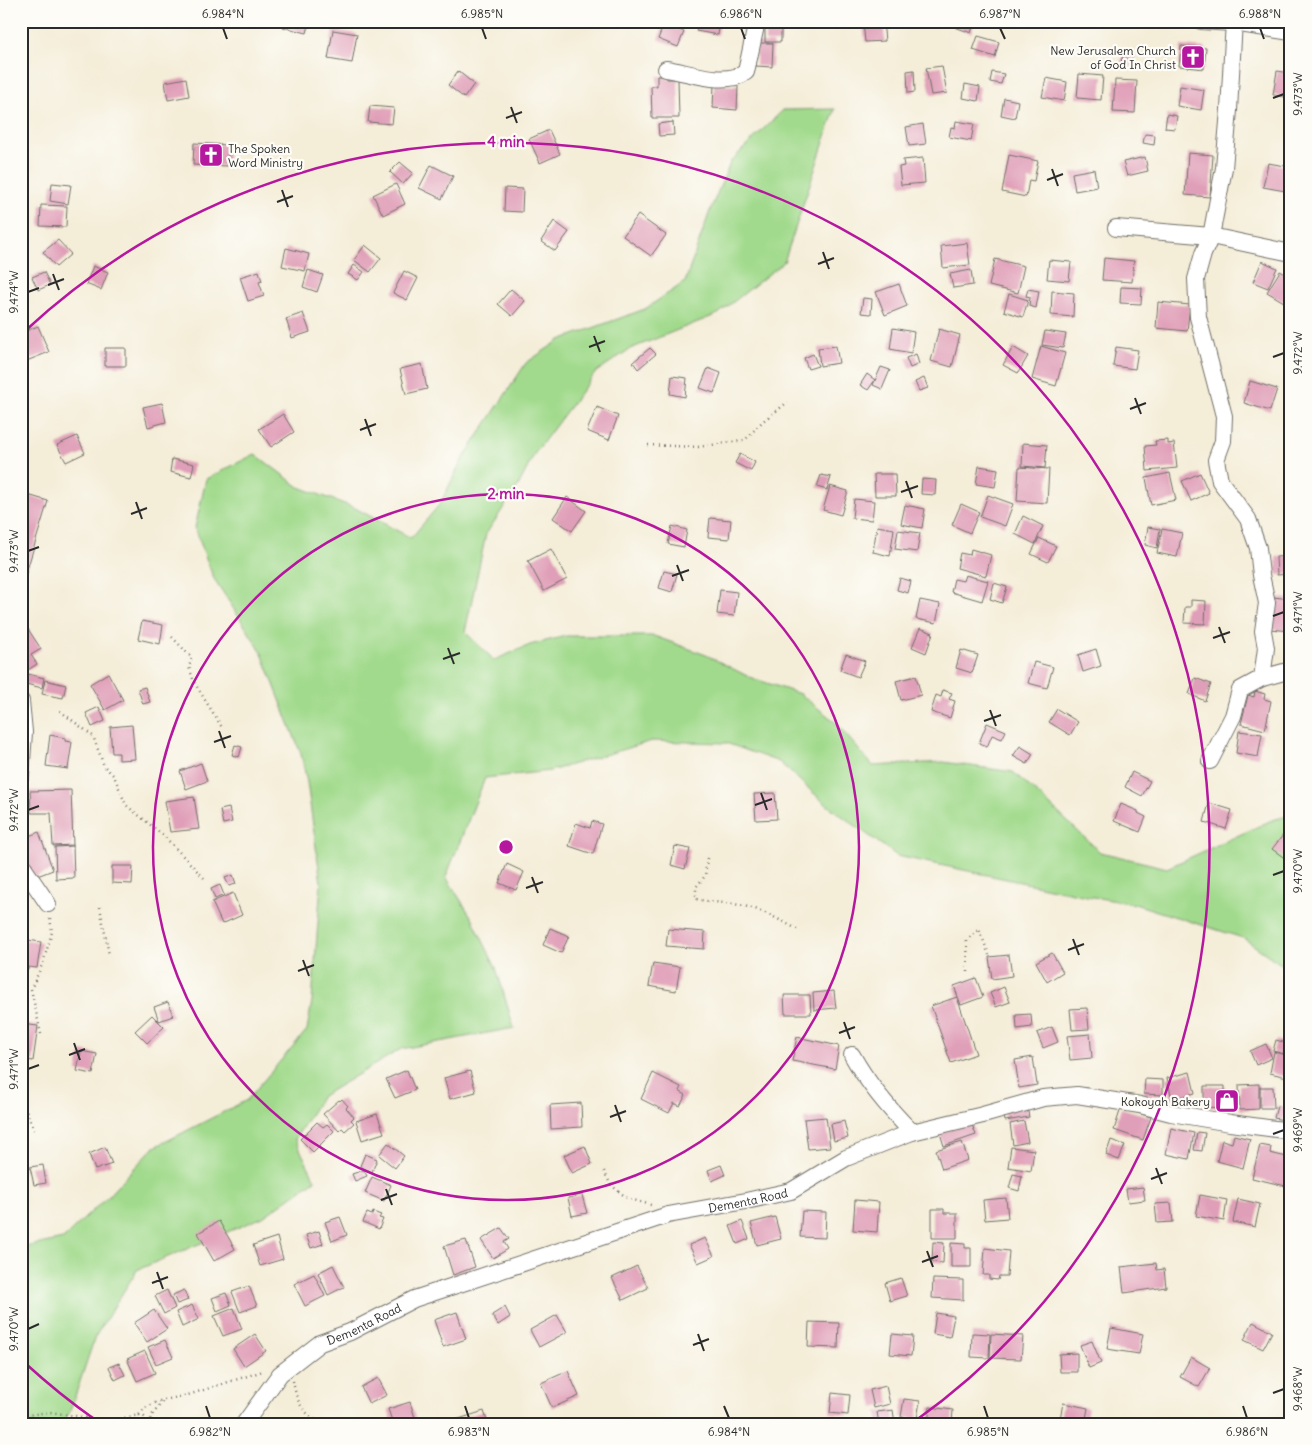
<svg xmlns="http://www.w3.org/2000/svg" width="1312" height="1445" font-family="Delius,sans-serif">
<rect width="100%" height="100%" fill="#fdfcf7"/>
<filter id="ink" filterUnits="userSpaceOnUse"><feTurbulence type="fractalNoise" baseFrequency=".02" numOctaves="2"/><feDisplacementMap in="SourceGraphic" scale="10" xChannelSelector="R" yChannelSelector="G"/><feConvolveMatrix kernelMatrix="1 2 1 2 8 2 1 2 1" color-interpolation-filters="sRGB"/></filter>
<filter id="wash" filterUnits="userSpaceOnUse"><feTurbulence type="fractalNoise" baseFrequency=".0096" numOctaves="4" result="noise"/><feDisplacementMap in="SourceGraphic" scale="20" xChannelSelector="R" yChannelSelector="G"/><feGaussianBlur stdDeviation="1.12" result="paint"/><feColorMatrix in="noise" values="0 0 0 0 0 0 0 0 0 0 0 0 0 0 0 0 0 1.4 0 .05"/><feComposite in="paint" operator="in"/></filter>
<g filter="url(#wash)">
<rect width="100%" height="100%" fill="#f4edd8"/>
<!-- green -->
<path fill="#a1da8c" stroke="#66825c" d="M835,109l-51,153 -66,52 -88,35 -34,23 -61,81 -17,33 -32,48 -21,98 29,28 36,-15 36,-9h88l52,19 43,22 51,17 33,26 40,46 70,-4 70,10 26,23 61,57 67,16 105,-48 19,-5v156l-48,-33 -108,-34 -48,-8 -190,-40 -70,-51 -48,-43 -53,-19 -74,-2 -102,30 -65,7 -39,99 26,41 24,50 18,60 -113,21 -79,47 -27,43 20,41 -52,37 -126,53 -42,67 -26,77 -10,10h-38v-176l42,-9 45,-43 45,-48 94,-48 60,-70 5,-29 9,-118 -14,-101 -6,-28 -40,-103 -48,-74 -18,-49 11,-49 49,-25 44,33 56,21 56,30 29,-34 21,-42 65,-99 34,-23 85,-31 40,-27 26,-74 20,-47 52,-51z"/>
<g id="blocks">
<!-- building -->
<path fill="#e09fb8" d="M284,21h26l-3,12 -24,-6z
M698,21h22l-2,14 -22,-4z
M883,21l2,20 -20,1 -2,-20z
M957,21h8l9,3 -3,9 -16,-6z
M765,23h16v19h-16z
M664,24l20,8 -6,15 -20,-8z
M333,30l24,4 -5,29 -24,-4z
M978,36l21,6 -4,15 -22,-7z
M757,43h16l-1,24 -16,-1z
M1181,46l25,2 -2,21 -25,-3z
M1124,51l9,3 -4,15 -9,-3z
M942,66l5,27 -16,2 -5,-27z
M914,70l1,22 -7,1 -1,-22z
M458,71l16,13 -10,14 -16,-13z
M1277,71l14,2v25l-18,-3z
M992,72l12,2 -3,10 -11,-2z
M1079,74l24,2 -2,24 -24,-2z
M657,76h9l1,3h11l1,39h-27l-1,-32h6z
M186,78l3,18 -21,4 -3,-18z
M1046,78l21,4 -3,19 -22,-4z
M1115,80l22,1 -2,32 -22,-1z
M714,84l24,2 -1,24 -24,-2z
M965,84l15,3 -2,14 -15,-3z
M1180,86l24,4 -3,20 -24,-4z
M1004,98l14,3 -3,17 -14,-3z
M370,106l24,2 -2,16 -24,-2z
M1167,114l10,2 -2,13 -10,-1z
M956,121l18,3 -3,17 -22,-4 2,-10 4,1z
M673,122l1,13 -15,1 -1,-12z
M923,124l3,20 -17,2 -3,-19z
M549,130l11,24 -20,9 -11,-24z
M1145,134l10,1 -1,10 -11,-2z
M194,143l34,2v21l-35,-1z
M1188,153l25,2 -3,42 -25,-2z
M1009,155l29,6 -4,20 -5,-1 -3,17 -24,-5z
M1145,157l3,14 -21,5 -4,-14z
M923,158l2,25 -24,2 -2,-18 5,-1 -1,-6z
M400,162l13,11 -10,11 -13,-12z
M1268,163l23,4v25l-28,-5z
M431,165l22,11 -11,23 -23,-11z
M1094,169l3,18 -22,4 -3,-18z
M52,183l19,2 -3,19 -18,-3z
M396,184l9,20 -22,11 -10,-20z
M505,188l18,1 -1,23 -18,-1z
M41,205l26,1 -1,21 -26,-1z
M638,215l28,20 -15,21 -28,-20z
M554,221l15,11 -14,19 -14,-10z
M58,240l13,14 -15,13 -13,-15z
M967,243l3,22 -27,3 -2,-22z
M365,245l16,13 -11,14 -16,-12z
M286,248l23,6 -4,17 -23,-5z
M1104,258l30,3 -2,21 -30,-2z
M995,259l29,7 -6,27 -29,-7z
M1049,260l22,2 -2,19 -22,-2z
M1262,261l15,7 -9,20 -15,-6z
M354,265l10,7 -6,8 -10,-6z
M93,266l15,6 -7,18 -15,-6z
M308,270l15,5 -6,17 -14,-5z
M971,270l2,15 -20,3 -3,-14z
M259,271l3,10 -3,1 5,14 -16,5 -8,-24z
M404,271l14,7 -11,22 -14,-7z
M1280,271l11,6v26l-2,2 -22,-13z
M44,272l6,13 -12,5 -6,-13z
M899,284l8,22 -22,9 -9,-23z
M1121,287l21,1 -1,16 -21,-1z
M511,289l14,12 -13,15 -14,-12z
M1028,289l11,2 -3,17 -7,-2 1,-9 -4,-1z
M1052,291l22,2 -1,24 -22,-2z
M1009,294l19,6 -5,17 -19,-6z
M863,298l9,1 -1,15 -10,-1z
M1158,302l32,3 -3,26 -31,-3z
M303,313l7,19 -18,6 -6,-19z
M38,326l11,26 -25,10 -3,-7v-22z
M893,328l21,4 -3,21 -21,-4z
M939,329l21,6 -8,32 -21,-6z
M1045,331l21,3 -3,14 -21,-3z
M836,346l3,17 -19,3 -2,-18z
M1041,346l24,7 -9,33 -24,-7z
M1013,347l15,9 -10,17 -15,-8z
M1116,347l22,3 -3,19 -22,-3z
M105,348h21v18h-21z
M650,348l6,6 -18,15 -5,-7z
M813,354l5,12 -10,3 -4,-11z
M916,354l3,10 -9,4 -4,-10z
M422,364l5,25 -21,5 -6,-25z
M881,367l9,3 -8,19 -9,-4z
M708,368l13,5 -7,20 -14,-5z
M867,374l8,6 -7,10 -8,-5z
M672,376l15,2 -2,19 -15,-3z
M924,378l4,10 -9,3 -4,-9z
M1250,381l27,8 -7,22 -26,-8z
M162,403l4,19 -18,5 -5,-20z
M597,407l21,9 -9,24 -22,-9z
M283,414l11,18 -23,15 -12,-18z
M77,436l8,17 -19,9 -9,-17z
M1168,440v4l6,-1 3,25 -30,3 -2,-25 11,-1 -1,-4z
M1023,443l24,2 -2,23 -23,-2z
M740,454l15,8 -4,9 -16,-8z
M172,459l22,5 -3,13 -21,-5z
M979,466l19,3 -3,18 -19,-3z
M1019,467l30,2 -2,34 -30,-2z
M1170,473l6,27 -25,5 -5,-27z
M1200,473l9,20 -18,8 -9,-20z
M874,474h21l1,22h-21z
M821,475l10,2 -4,13 -10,-3z
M922,479l14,1 -1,15 -14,-1z
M830,486l18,5 -7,24 -18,-5z
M21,493l27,8 -26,85h-1z
M988,495l25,9 -8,22 -25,-9z
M567,497l19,14 -14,20 -19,-13z
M854,499l20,2 -2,19 -20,-2z
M961,504l18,8 -9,21 -18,-8z
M905,505l20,4 -3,19 -21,-4z
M1023,516l20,10 -8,18 -20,-10z
M710,518l21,2 -2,19 -21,-2z
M672,526l15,4 -3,17 -16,-3z
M877,526l17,3 -4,27 -17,-4z
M1148,527l12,2 -3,19 -12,-3z
M1162,529l20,4 -5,24 -20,-4z
M898,530l22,3 -3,19 -22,-3z
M1039,538l17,8 -8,16 -17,-8z
M551,549l16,30 -23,12 -16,-30z
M971,549l20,6 -5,21 -29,-8 3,-15 10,2z
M1291,556v18l-14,1 -1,-18z
M664,571l13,3 -5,18 -13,-4z
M965,575l23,6 -6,20 -31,-9 3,-13 9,2z
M900,578l11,3 -3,12 -11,-3z
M994,583l13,4 -5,16 -12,-4z
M720,590l17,2 -3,24 -17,-2z
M1273,597l18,2 -1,32 -20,-2z
M920,600l20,4 -4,19 -20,-4z
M1191,600l15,1 -1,23 -21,-1 1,-16h6z
M142,621l21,4 -3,19 -22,-5z
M920,628l13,5 -7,20 -14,-6z
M28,629l13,20 -10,6 6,9 -9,6 -7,-10v-27z
M1096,649l5,17 -18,6 -5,-17z
M961,650l17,5 -6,18 -16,-5z
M846,654l19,7 -7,16 -18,-7z
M1034,662l19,5 -6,21 -19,-5z
M24,673l20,5 -2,10 -20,-5z
M108,673l15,27 -18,10 -15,-26z
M916,676l5,19 -20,5 -5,-19z
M1195,678l16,6 -6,17 -16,-7z
M45,680l21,5 -3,13 -21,-4z
M145,687l5,15 -7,2 -5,-15z
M943,690l9,3 -3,6 6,2 -5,17 -19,-6 5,-17 5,2z
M1255,691l10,3 -1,5 7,2 -6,29 -24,-6 7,-29 6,2z
M99,707l6,14 -13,6 -6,-14z
M1057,709l21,13 -8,13 -21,-13z
M987,723l19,8 -4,8 -10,-4 -5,12 -8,-4z
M132,725l3,34 -16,1v-7h-7l-2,-26z
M1239,731l23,3 -4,23 -22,-4z
M50,735l15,3v3l7,1 -4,27 -22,-3z
M235,745l7,2 -3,10 -7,-2z
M1020,746l13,8 -6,10 -14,-8z
M201,763l6,18 -21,8 -6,-18z
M1132,772l18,9 -8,15 -17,-9z
M71,790l2,55 -20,1 -2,-33h-20l-1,-22z
M775,793l2,26 -21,1 -2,-26z
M194,797l5,32 -29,3 -5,-31z
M1209,803l23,7 -6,19 -22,-7z
M1121,804l17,7v2l8,4 -6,15 -26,-11z
M229,808l3,14 -9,2 -3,-14z
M592,821l10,3 -9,30 -24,-8 7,-23 14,5z
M39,832l14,38 -21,8 -11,-30v-9z
M1284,834l7,6v13l-5,6 -14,-10z
M73,846l1,32 -18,1 -1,-32z
M675,846l15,3 -5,20 -14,-4z
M507,864l17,8 -8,18 -17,-7z
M112,866h21l-1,18 -20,-1z
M233,875l3,9 -7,2 -4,-8z
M220,885l4,10 -9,4 -4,-10z
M233,893l9,22 -20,9 -10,-22z
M550,928l19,8 -8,17 -18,-8z
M668,929l37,3 -1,17 -38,-3z
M21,939l20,3 -4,26 -9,-1v3l-7,-1z
M1052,953l11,19 -16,10 -11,-20z
M1009,955l3,21 -20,3 -3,-22z
M653,963l27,4 -4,24 -27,-5z
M976,978l7,19 -22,8 -7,-19z
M1004,987l6,15 -14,5 -6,-14z
M834,991l2,17 -22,2 -1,-17z
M784,995h26l1,19h-26z
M957,997l19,57 -25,9 -20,-57z
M168,1002l5,14 -14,5 -5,-14z
M1087,1008l2,21 -17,1 -2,-21z
M1031,1014l1,13 -15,2 -1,-14z
M152,1015l12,12 -17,16 -12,-12z
M21,1024l17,2 -5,35 -12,-2z
M1052,1027l6,15 -15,6 -6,-15z
M1090,1034l2,24 -22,2 -3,-24z
M797,1037l42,9 -4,23 -43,-8z
M1276,1040l10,3 -3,11 -10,-3z
M1266,1044l6,14 -16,7 -6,-14z
M81,1051l16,3 -4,20 -16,-3z
M1274,1052l17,4v22l-21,-5z
M1033,1057l4,28 -18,3 -4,-28z
M407,1070l8,20 -20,8 -9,-19z
M470,1071l6,21 -26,7 -6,-21z
M1190,1072l5,21 -23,6 -5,-21z
M653,1073l28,14 -2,4 7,4 -6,11 -6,-3 -5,10 -28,-14z
M1145,1079l18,1v15l-19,-1z
M1259,1084v25l-19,1 -1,-25z
M1204,1086h21v22l-21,-1z
M1260,1087h13l1,21h-14z
M1233,1097v11h-6l-1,-10z
M342,1099l6,7 -2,2 8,9 -3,3 3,3 -9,8 -3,-3 -3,3 -16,-17 16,-14 1,1z
M581,1103l1,24 -31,2 -1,-24z
M1277,1106l9,2 -2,12 -10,-2z
M1027,1107l2,10 -24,4 -2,-11z
M1121,1108l30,9 -8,23 -29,-10z
M377,1114l7,19 -22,7 -6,-19z
M826,1117l4,30 -22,2 -4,-30z
M844,1121l4,17 -14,3 -3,-17z
M1024,1121l4,21 -15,3 -3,-21z
M317,1122l6,5 4,-3 7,7 -21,21 -13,-13z
M971,1122l5,13 -32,11 -4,-13z
M1171,1128l23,5 -5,26 -23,-5z
M1197,1132l8,1 -3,18 -8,-1z
M1234,1135l16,4 -7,29 -26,-7 5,-21 10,3z
M1111,1140l14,5 -6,15 -13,-5z
M962,1142l6,18 -26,9 -6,-19z
M388,1143l16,13 -9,12 -16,-13z
M1260,1145l11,2 -1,6 21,5 -1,29 -38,-9z
M585,1146l7,18 -20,9 -8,-18z
M105,1147l7,17 -17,6 -6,-16z
M1011,1147l23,3 -3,21 -23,-4z
M365,1154l12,5 -5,13 -12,-6z
M43,1165l3,18 -12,2 -4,-18z
M721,1165l4,10 -13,6 -4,-11z
M364,1170l3,6 -12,5 -3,-7z
M1013,1174l9,2 -3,15 -10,-3z
M372,1177l19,8 -7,16 -19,-8z
M1143,1187l2,13 -17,2 -2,-13z
M582,1195l5,18 -15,3 -4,-18z
M1200,1195l27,5 -3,21 -28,-5z
M1006,1198l2,20 -23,2 -2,-20z
M1238,1199l22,5 -5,23 -22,-5z
M855,1200l24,2 -2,30 -24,-2z
M1171,1203l2,19 -16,1 -2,-19z
M932,1209h12v4h13v25h-25z
M802,1211l24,1 -1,26 -25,-1z
M373,1212l8,3 -2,3 4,1 -4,10 -16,-7 4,-9 5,2z
M340,1217l7,18 -15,6 -7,-19z
M775,1217l6,22 -24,6 -6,-22z
M219,1221l16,28 -21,12 -16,-28z
M742,1221l7,18 -12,5 -7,-18z
M501,1228l8,11 -5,3 4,7 -15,9 -12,-18z
M319,1231l4,13 -12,4 -5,-13z
M277,1237l6,22 -23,7 -7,-21z
M705,1238l9,18 -16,7 -9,-18z
M466,1240l9,27 -22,8 -9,-29z
M933,1242l11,1 -1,20 -11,-1z
M951,1243l14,1v4h6v19h-20z
M985,1248l24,3 -2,25h-8l-1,4 -9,-1v-4h-6z
M1156,1263l1,7 7,-1 2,18 -42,6 -3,-26z
M333,1265l11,22 -16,8 -10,-22z
M637,1266l11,22 -25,12 -11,-22z
M314,1274l11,22 -20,10 -11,-22z
M901,1278l6,18 -17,5 -5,-18z
M933,1279l30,1v20l-31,-2z
M249,1286l8,20 -17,6 -8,-20z
M167,1290l8,18 -11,6 -9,-18z
M184,1290l4,10 -11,4 -4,-9z
M226,1293l5,12 -14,6 -5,-13z
M192,1305l7,14 -17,8 -6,-15z
M505,1307l5,10 -12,8 -6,-10z
M234,1308l8,21 -19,7 -9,-20z
M154,1310l13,19 -20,13 -13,-19z
M457,1312l9,27 -23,8 -9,-27z
M936,1313l18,3 -4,21 -17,-3z
M557,1315l10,17 -28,15 -9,-17z
M809,1322l30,1 -1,25 -30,-1z
M1253,1322l19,10 -9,17 -19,-9z
M1111,1328l32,6 -4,20 -32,-5z
M972,1333l18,1 -1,24 -18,-1z
M255,1334l11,17 -22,15 -11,-17z
M892,1334l21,2 -2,20 -21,-2z
M991,1334l32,2 -2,23 -31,-1z
M165,1340l8,17 -17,7 -8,-17z
M1092,1341l9,22 -12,5 -9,-23z
M145,1351l10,22 -18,8 -10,-22z
M1077,1353v19h-17l-1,-18z
M1191,1357l19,11 -11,19 -19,-10z
M119,1363l6,12 -10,5 -6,-13z
M568,1371l11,25 -27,12 -11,-25z
M378,1378l9,17 -18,9 -8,-17z
M886,1386l4,18 -16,4 -4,-18z
M832,1393l18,2 -2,20 -18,-2z
M904,1399l16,2 -3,18 -16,-2z
M410,1402l7,22h-24l-5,-15z
M1063,1403l25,5 -3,16h-26z
M930,1407l23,3 -1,14h-24z
M893,1410l2,14h-16l-2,-12z
M484,1411l4,13h-42v-1z"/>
</g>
</g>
<g filter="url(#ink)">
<use href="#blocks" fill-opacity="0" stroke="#716f68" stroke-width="1"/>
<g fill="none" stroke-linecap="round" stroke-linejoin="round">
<defs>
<g id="street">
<path d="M1201,21l32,2 58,9"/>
<path d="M1234,21l-5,89 -5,58 -13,68 -8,18 -7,25 2,38 26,99 -1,25 -7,19 4,21 28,38 10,29 3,27 6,28 -4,28 3,17 -4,30"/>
<path d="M666,69c23,3 59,18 80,3l11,-51"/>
<path d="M1116,228l95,8 80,17"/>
<path d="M21,701l3,31 -3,44"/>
<path d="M1210,761l23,-45 7,-26 22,-12 29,-8"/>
<path d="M21,861l4,9 23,34"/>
<path d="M852,1055c16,29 36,53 60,77"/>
<path id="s1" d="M244,1424l36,-50 40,-31 30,-11 64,-33 254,-84 78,-14 45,-10 55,-33 66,-26 71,-17 60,-17 34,-3 63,10 31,8 59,10 61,8"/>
</g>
</defs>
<!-- street casing -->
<use href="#street" stroke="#716f68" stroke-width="18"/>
<!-- path -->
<path stroke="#716f68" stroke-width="2.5" stroke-dasharray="1 4" stroke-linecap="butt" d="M648,445l50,2 47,-7 18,-19 25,-19
M172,637l20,21 -3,9 5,15 29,47
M60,711l33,25 11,30 10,10 12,29 37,30 41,43
M707,858l-2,18 -9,11v12c16,4 32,3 48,7 19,4 37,15 55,24
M100,907l9,48
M968,972l-1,-31 12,-12 10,26
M41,1034l-10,-45 12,-26 9,-31 -2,-14
M21,1097l13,33
M604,1171l7,14 16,13 24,7
M293,1381c4,22 9,31 28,43
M21,1413l6,2 23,-3 58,9 31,-6 6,-7 14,-7 29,-6 75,-24
M139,1415l5,2 3,7
M24,1424l3,-9
M149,1424l4,-10 10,-13"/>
<!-- street -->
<use href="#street" stroke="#fff" stroke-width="16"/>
</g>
</g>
<!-- ticks -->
<path fill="none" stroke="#2b2b2b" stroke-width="2" d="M223,28l4,11M482,28l4,11M741,28l4,11M1000,28l5,11M1260,28l4,11M1273,98l11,-4M511,107l6,16M506,118l16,-6M1052,169l6,17M1047,180l16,-6M282,190l6,17M277,202l16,-6M823,252l6,17M818,264l16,-6M53,274l6,16M48,285l16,-6M28,292l11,-4M594,336l6,16M589,347l16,-6M1273,357l11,-4M1135,398l6,16M1130,409l16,-6M365,419l6,17M360,430l16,-6M906,481l6,17M901,492l17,-6M136,502l6,17M131,514l16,-6M28,551l11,-4M677,565l6,16M672,576l17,-6M1273,616l11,-4M1219,627l6,16M1213,638l17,-6M448,648l6,16M443,659l17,-6M990,710l6,16M984,721l17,-6M219,731l6,17M214,742l17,-6M761,793l6,17M755,805l17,-6M28,810l11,-4M1273,875l11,-4M532,877l6,16M526,888l17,-6M1073,939l6,16M1068,950l16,-6M303,960l6,16M298,971l16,-6M844,1022l6,17M839,1033l16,-6M74,1043l6,17M69,1055l16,-6M28,1069l11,-4M615,1105l6,17M610,1117l16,-6M1273,1134l11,-4M1156,1168l6,16M1151,1179l16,-6M386,1189l6,16M381,1200l16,-6M927,1251l6,16M922,1262l16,-6M157,1272l6,17M152,1283l16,-6M28,1329l11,-5M698,1334l6,17M693,1345l16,-6M1273,1393l11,-4M206,1406l4,12M465,1406l4,12M724,1406l5,12M984,1406l4,12M1243,1406l4,12"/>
<!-- distance rings -->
<g fill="none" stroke="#b5179e" stroke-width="2.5">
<circle cx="506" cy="847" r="353"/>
<path d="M97 1421A705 705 0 0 1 25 1363M25 331A705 705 0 1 1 915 1421"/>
</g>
<!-- icons -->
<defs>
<symbol id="church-square" viewBox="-11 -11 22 22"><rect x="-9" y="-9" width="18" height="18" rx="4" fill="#b5179e" stroke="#fdfcf7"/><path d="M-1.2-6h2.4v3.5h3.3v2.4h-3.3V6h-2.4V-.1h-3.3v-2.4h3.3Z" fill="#fff"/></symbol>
<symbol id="shop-square" viewBox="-11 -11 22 22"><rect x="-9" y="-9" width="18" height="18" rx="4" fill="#b5179e" stroke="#fdfcf7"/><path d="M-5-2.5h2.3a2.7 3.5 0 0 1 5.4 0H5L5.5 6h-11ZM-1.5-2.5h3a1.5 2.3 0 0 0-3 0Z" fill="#fff"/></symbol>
</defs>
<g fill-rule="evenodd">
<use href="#church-square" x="1179" y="43" width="28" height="28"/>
<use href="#church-square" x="197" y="141" width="28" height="28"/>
<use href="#shop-square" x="1213" y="1087" width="28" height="28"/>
</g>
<g text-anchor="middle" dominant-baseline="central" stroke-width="4.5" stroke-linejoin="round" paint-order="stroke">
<!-- poi labels -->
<g font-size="12" fill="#2b2b2b" stroke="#fdfcf7" text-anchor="end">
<text x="1176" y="50">New Jerusalem Church<tspan x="1176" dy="14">of God In Christ</tspan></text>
<text x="228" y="148" text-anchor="start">The Spoken<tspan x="228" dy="14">Word Ministry</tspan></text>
<text x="1210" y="1101">Kokoyah Bakery</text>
</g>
<!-- street labels -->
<g font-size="12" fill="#2b2b2b" stroke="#fdfcf7">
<text stroke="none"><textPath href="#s1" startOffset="565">Dementa Road</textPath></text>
<text stroke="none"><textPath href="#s1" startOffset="160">Dementa Road</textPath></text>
</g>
</g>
<circle cx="506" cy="847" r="8" fill="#b5179e" stroke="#fdfcf7" stroke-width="2.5"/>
<g font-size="15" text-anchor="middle" font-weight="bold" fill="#b5179e" stroke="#fdfcf7" stroke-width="4.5" stroke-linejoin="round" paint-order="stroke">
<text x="506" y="147">4 min</text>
<text x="506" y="499">2 min</text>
</g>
<!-- margin -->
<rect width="1312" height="1445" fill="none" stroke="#fdfcf7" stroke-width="55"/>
<rect x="28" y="28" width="1256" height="1390" fill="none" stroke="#2b2b2b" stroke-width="2"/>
<g font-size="12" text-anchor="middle" fill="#2b2b2b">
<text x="223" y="18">6.984°N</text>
<text x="482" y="18">6.985°N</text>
<text x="741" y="18">6.986°N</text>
<text x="1000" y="18">6.987°N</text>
<text x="1260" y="18">6.988°N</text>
<text transform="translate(1298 94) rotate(-90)" y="4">9.473°W</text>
<text transform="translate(14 292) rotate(-90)" y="4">9.474°W</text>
<text transform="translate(1298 353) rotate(-90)" y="4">9.472°W</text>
<text transform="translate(14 551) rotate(-90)" y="4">9.473°W</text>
<text transform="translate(1298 612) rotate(-90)" y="4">9.471°W</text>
<text transform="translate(14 810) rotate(-90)" y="4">9.472°W</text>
<text transform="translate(1298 871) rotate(-90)" y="4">9.470°W</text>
<text transform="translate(14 1069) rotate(-90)" y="4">9.471°W</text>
<text transform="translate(1298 1130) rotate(-90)" y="4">9.469°W</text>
<text transform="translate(14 1329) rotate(-90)" y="4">9.470°W</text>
<text transform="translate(1298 1389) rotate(-90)" y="4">9.468°W</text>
<text x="210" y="1436">6.982°N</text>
<text x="469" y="1436">6.983°N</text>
<text x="729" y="1436">6.984°N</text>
<text x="988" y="1436">6.985°N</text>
<text x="1247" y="1436">6.986°N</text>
</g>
</svg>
